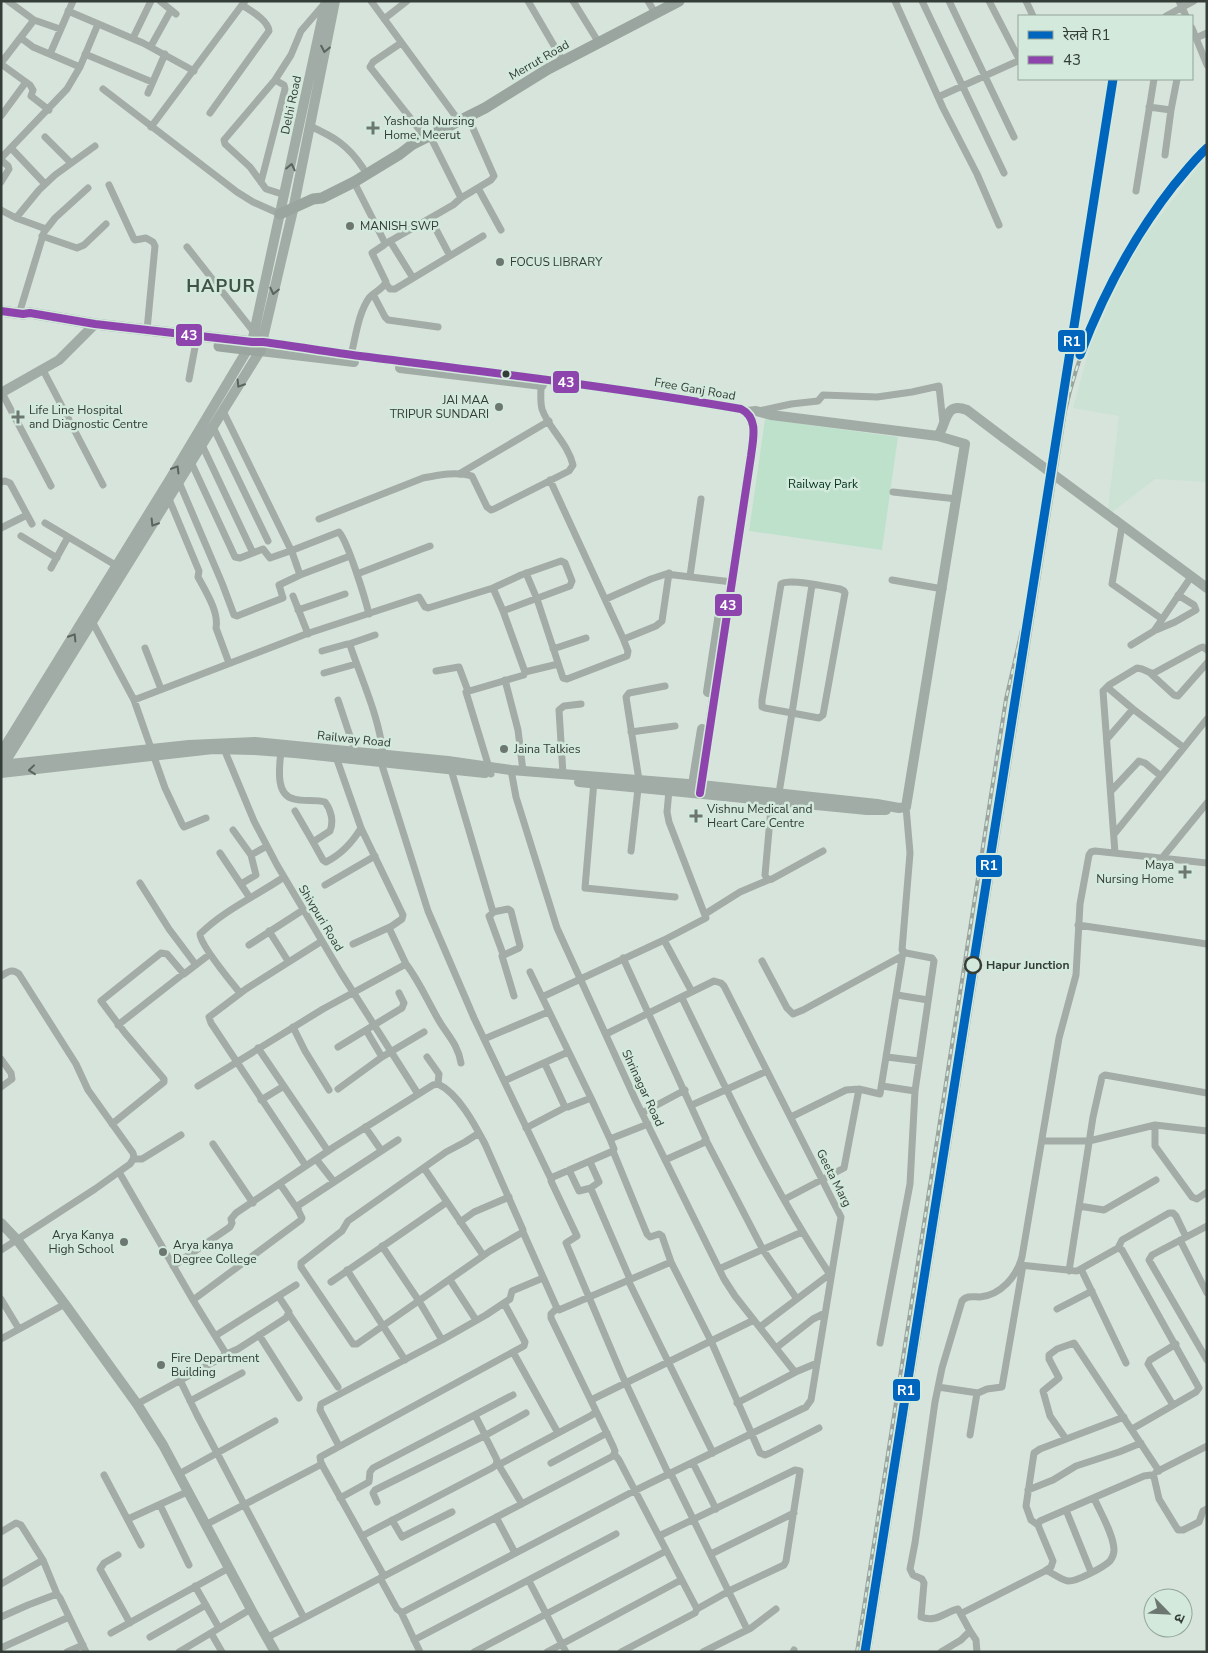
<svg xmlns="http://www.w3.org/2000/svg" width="1208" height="1653" font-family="'Nunito Sans','Noto Sans Devanagari',sans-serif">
<rect width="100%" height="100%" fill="#d7e4dc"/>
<!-- built -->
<path fill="#cbe2d4" d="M1207,159v323l-52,-3 -48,37 12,-100 -46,-8 18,-65 43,-92 64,-84z"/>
<!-- green -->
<path fill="#bee1cc" d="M765,419l133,18 -16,113 -133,-19z"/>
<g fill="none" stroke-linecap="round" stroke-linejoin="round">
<!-- street -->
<path stroke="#a3aca6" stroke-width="7" d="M8,1l26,19 26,9
M160,1l16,13
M371,1l88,120
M528,1l35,60
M573,1l26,42
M648,1l7,12
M895,1l48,107 34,66 22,51
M922,1l82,172
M949,1l65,136
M1026,1l7,15
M1179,1l7,15
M68,11l75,32 51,28
M1166,16l28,-15
M384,19l23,-18
M1192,28l4,10 11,-5
M21,38l12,9 47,20
M133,38l18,-37
M1196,38l11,27
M401,43l-28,19 -3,5 56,71
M151,46l20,-36
M50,54l23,-53
M85,54l67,28
M1,63l33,-43
M1,64l29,21 3,5 -2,6 18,14
M103,89l134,103 16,10 27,12
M148,93l17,-39
M938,97l80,-36 1,-2 -30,-58
M1149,107l22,3 -6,45
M1171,110l6,-31
M210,113l59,-82c-1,-11 -18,-20 -27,-26
M1,116l25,-34
M310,126c24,11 38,19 53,42
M151,127l94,-126
M45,137l26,26
M11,148l34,36
M1,158l66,-69 13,-22 18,-43
M1,160l7,6 1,3 -8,13
M261,182l24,-93 -1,-4 -9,-5
M109,185l25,54 1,1 11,-2 7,4 2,4 -8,84
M478,188l23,42
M1136,191l18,-112
M285,195l-19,-6 -16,-22 -25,-23 -1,-4 51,-60 16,-25 10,-24 24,-28
M461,198l30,-18 3,-4 -26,-59
M1,210l15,8 30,11
M16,218l23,-28 16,-15 40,-29
M430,218l20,38
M42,236l35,12 7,-3 22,-21
M390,241l23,37
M385,244l68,-39 8,-7 -31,-62
M187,247l67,85
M386,284l4,5h5l88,-53
M373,294l12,23 3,3 50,7
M19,314l25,-82 11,-14 33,-30
M351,355c5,-19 7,-41 18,-57 5,-6 14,-9 17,-16l-14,-29 12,-8 1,-2 -31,-61
M43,370l60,115
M189,379l7,-37
M2,393l49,93
M223,411l68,139
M759,411l32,-7 27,-3 5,-6 54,2 35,-5 27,-6 4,37
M213,427l55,114
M202,445l51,108
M191,462l44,95 5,1 23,-9 7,9 23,-8
M459,474l90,-53
M1,482l4,-1 5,2 22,41
M179,482l43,101 12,32 3,1 46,-18 -4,-13 21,-10 -8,-23 1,-2 46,-18c9,10 26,66 30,82
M893,492l64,7
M169,499l30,72 -1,6c8,15 21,35 18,51l13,35
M319,519l104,-41c15,-3 34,-7 49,-2l15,31 4,3 3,-1 75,-38 4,-6c-5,-22 -25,-37 -31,-56 -2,-7 -1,-16 -1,-24
M45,523l72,43
M1122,526l-10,58 50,35
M1,528l26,-13
M21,536l36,22
M51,568l17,-31
M526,573l11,26 26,79 4,1 60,-23 1,-5 -6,-15 -72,-156
M357,574l73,-28
M300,575l50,-19
M690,576l11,-77
M892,580l51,9
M493,588l28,-13 40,-14 4,2 7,18 -2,5 -67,25
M293,596l15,38
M606,599l45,-20 15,-5 66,8
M298,610l47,-16
M93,623l41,77 31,88 17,36 2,3 22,-9
M1156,630l19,-8 21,-12 -2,-5 -16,-10
M624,639l32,-13 6,-5 7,-48
M349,644l26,-9
M1131,645l23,-14 37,-54
M145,648l16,41
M553,649l33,-11
M322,651l25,-7 3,1c12,36 29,71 33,109
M436,671l23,-4 9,24
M525,672l33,-8
M324,673l32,-9
M1150,673l24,22 4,1 29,-33
M505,680l13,50 5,41
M1107,687l26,22 50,38
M134,700l172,-66 113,-37 6,10 3,1 65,-20 10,23 22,61 -1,3 -58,17 25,82
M338,700l17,51
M631,732l44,-6
M1107,739l26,-30
M223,745l1,4 30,72 23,44 64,108 77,121
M281,750c-1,14 -7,45 13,49 10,3 21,0 31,3 6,8 9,19 5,29l-17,11 -18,-31
M380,759l48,152 46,107 30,63
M450,766l43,146 15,-3 3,2 9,35 -1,2 -17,8 12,40
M511,770l5,27 41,131 79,173 88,178 11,17 59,75h4l19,-8
M563,774l-4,-64 5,-4 17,-2
M594,781l-9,107 90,9
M1111,791l28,-30 6,2 16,13
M779,793l13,-80 27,5 4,-3 22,-122 -1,-2 -4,-2c-12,-2 -51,-11 -59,-5l-19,116v7l3,1 27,5 20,-128
M772,797l-7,78 3,5 4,-1 51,-28
M233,830l18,25
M1115,833l92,-114
M313,842l10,18 3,2c16,-8 26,-19 35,-34
M631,851l8,-71 -13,-83 3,-4 36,-7
M220,853l30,45
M1115,853l-12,-162 6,-6 28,-17 5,1 9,4h3l46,-25 3,-1 4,3
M1162,858l45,-55
M140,883l29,46 27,36
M241,884l15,-9 -5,-20 16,-9
M325,885l50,-29
M493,913l-4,3 14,38
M705,914l35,-22 28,-12
M1078,925l129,19
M269,931l19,30
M664,940l28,52
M353,944l37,-17
M249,945l54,-35
M623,958l83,181 -3,4 -38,17
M762,961l25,47 6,6 10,-4 99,-54
M406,964c13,17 21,36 32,55 9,16 20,25 23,44
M530,972l12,25
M1,976c7,-4 11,-8 18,-2l57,90 12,26 45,63 1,5 -4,6 -35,25 -94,61
M240,993c-8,-10 -40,-48 -40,-59 24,-24 56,-38 84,-57
M897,995l31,5
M682,998c46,94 90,191 149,278
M118,1025l65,-51
M293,1027l12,24 24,39
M366,1030l16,27
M484,1039l64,-27
M338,1047l64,-39 2,-5 -5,-10
M258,1048l70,103
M427,1057l12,17 -1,10
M887,1057l32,4
M1,1059l10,14 1,6 -11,8
M545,1064l20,43h3l23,-9 19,41 38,-15
M438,1084c20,9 37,41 47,60l38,86v2l-33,19 -133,93h-4l-52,-77v-4l41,-32 6,-10 98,-69 19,-10 14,-9
M198,1086l125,-77 83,-45 -17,-36 13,-9 1,-4 -42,-87 -26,-74
M882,1086l33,5
M338,1089l44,-32 42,-25
M591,1098l-49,-101 122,-57 42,-22 -37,-96 -2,-10 2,-22
M261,1100l23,-14
M692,1105l75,-34
M642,1113l43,-23
M791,1117l55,-27 13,-1 21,5 23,-142
M112,1124l52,-42v-3l-39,-46 -24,-32 60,-48 6,1 17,20 26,-20
M1155,1125v21l37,51 5,2 10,-7
M365,1127l16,23
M526,1128l40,-21
M610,1139l4,10 -1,2 -60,26 -2,4 26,55 -11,7 56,132 47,100
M706,1140l57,110 34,49
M1042,1141h47l66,-16 52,6
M213,1144l40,59
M613,1151l34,83 3,3 9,-3 3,2 9,26
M133,1159h9l39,-24
M316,1159l18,23
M590,1162l9,20 -7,5 -1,2 39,90
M306,1166l-95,-143 -2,-6 37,-28 76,-48
M424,1168l59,87
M569,1170l10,21 12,-3
M119,1172l74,128 32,52 -2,5 -86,47
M551,1179l-47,-98 64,-29
M280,1184l18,26
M785,1199l59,-31 15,-79
M1079,1206l25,4 52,-30
M460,1222l14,-10 35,-15
M1207,1226l-55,29 -3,5 58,100
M523,1232l33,74 3,4 112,-48 40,79 -120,59
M1180,1240l27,53
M382,1246l37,55 23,39
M1118,1248l4,-8 47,-27h4l3,3 10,21
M1020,1265l57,6 41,-23 4,2 77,138 -3,4 -64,37
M173,1266l57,-39 2,-4 -1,-4 5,-6 98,-66 99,-62 5,-1
M719,1269l83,-37
M1081,1269l45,94
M347,1270l58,90
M1069,1271l24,-154 9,-40 3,-2 102,18
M450,1280l26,40
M628,1280l85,173
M331,1282l116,-80
M1,1299l18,30
M193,1300l108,-80 1,-2 -4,-8 1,-5 99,-65
M1057,1309l35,-18
M289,1314l49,73
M754,1320l-43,21 49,112 5,2 5,-2 49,-25
M760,1327l70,-53
M259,1335l40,63
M215,1336l81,-51
M1,1339l64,-35
M880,1343l30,-159 5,-93 19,-130 -2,-3 -26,-5 -4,-3 8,-97 -4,-46
M776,1348l37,-29 12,-6
M513,1352l45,81
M224,1355l14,-6 48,-31 3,-6 -10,-15
M180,1380l17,35 107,203
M938,1387l40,6 9,-4 15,-2 21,-122
M190,1401l52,-28
M737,1403l59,-31
M1173,1405l-25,-41 2,-4 26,-16
M596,1411l17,35 2,5 -2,5
M475,1415l10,20
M970,1435l7,-42
M1066,1439l-16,-23 -7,-25 16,-13 -10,-19v-4l8,-6 17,-6 85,128
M339,1446l-19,-36 1,-6 121,-64 44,-25 24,-16 2,-8 31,-13
M551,1463l56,-30
M693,1463l23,46
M498,1464l24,40
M496,1465l6,-2 90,-48 4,-4 -45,-93v-4l6,-6
M1156,1472l51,-26
M179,1474l96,-53
M671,1474l76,155
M104,1475l37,70
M1028,1490l25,-10 23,-14 43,-14 22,-9
M340,1498l29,-16 1,-10 3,-4 140,-73
M377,1502l-4,-9 2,-3 111,-55
M160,1505l29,60
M1066,1510l25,62
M496,1517l19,36
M128,1519l61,-28
M392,1520l10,17 50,-25
M207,1524l115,-60
M1038,1525l-7,-5 -5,-14 8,-53 6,-4 84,-32
M1,1532l15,-9 5,2 22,35 14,34
M362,1536l130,-68 4,-3 1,-5 -11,-22v-3l40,-22
M659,1536l136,-66 5,1 -14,90 -2,4 -55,26 -32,18
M711,1554l83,-41
M118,1555l-14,8 -4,6 30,54
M1047,1571c6,2 14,9 21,10 8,1 36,-14 42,-20 3,-4 4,-7 4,-11 0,-15 -14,-38 -20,-52
M384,1576l-63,-113 -1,-6 204,-111 1,-4 -21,-39
M380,1578l17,31 4,3h2l231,-121 172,-84 5,-7 30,-183 -117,-231 -3,-3 -7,-2 -108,53
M529,1581l37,71
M1,1584l42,-24
M195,1586l24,42
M401,1612l19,40
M962,1613l83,-42 6,-4 2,-6 -13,-31 -2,-5 2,-4 104,-45 7,-1 3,2 5,22 19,31h5l16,-8 4,-11 4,-2
M1,1617l27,-12 29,-11 3,4 26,54
M970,1631l6,9 1,12
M111,1633l118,-65
M211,1633l11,19
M150,1637l56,-32
M268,1637l347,-182 4,5 78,149 -2,4 -74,39
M414,1640l202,-106
M1,1648l68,-31
M67,1652l16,-7
M179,1652l72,-43
M474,1652l192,-101
M547,1652l134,-72
M703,1652l48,-24 25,-19
M793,1652l1,-2
M941,1652l20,-12 9,-9 -12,-22c-13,3 -22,14 -37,8l3,-34 -2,-4 -9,-4 -3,-6 5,-26 20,-141 7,-34 20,-67c5,-6 11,-4 18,-4 21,-2 37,-21 42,-40l37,-219 17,-63 4,-71 9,-49 2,-3 4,-1 112,12"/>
<!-- secondary -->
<path stroke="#a0aca5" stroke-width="10" d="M263,342c32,4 65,10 97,14 127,16 254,31 381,53 18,9 12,30 10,47l-51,334
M260,351l94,11
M400,368l142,17
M1,393l58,-33 36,-36
M938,436c9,-12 6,-35 29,-26l37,28
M1115,520l92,68
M708,692l14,-92
M1,753l169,-274 82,-137 74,-341
M1,765l188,-20 66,-3 193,19 63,9 190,15 176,19 22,4 7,-1 59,-363 -27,-8 -167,-21 -15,-4 -9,1
M2,767l258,-416 33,-141 42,-209
M1,773l212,-24 41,1 41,3 190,20
M579,782l288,28h19
M692,791l10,-62
M1,1223l17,18 49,66 70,97 26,41 90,168 22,39"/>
<!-- primary -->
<path stroke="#99a59e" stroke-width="11" d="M280,214l33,-15 9,-1 32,-16 46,-28 13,-10 72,-36 63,-39 131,-68
M1,311l22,3 7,-1 65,11 157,18h11
M219,346l41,5"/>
<defs>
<path id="rail" d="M857,1652l149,-953 16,-69
M869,1652l196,-1241c19,-81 55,-157 107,-222 11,-15 21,-29 35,-41"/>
</defs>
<!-- rail casing -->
<use href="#rail" stroke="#9aa39d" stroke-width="4"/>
<!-- rail -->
<use href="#rail" stroke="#d2e9db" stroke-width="2" stroke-dasharray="5.5" stroke-linecap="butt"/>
<!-- secondary-bridge -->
<path stroke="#a0aca5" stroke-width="10" d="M1004,438l111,82"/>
<defs>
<path id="bus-1" d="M1,311l22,3 7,-1 65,11 157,18h11c32,4 65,10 97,14 127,16 254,31 381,53 18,9 12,30 10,47l-51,337"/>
</defs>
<!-- bus-1 casing -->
<use href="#bus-1" stroke="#d2e9db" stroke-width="11"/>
<!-- bus-1 -->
<use href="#bus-1" stroke="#8e44ad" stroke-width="8"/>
<defs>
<path id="rail-1" d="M1080,355c23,-61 54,-119 94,-170 11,-13 20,-25 33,-37
M865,1652l248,-1573"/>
</defs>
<!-- rail-1 casing -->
<use href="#rail-1" stroke="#d2e9db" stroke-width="12"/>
<!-- rail-1 -->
<use href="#rail-1" stroke="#0065bd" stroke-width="9"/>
</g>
<!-- one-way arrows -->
<defs><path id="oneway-chevron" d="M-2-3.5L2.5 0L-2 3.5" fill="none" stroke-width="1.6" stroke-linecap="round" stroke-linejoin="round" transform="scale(1.25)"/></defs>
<g stroke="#5a645e">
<use href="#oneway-chevron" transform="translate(325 49) rotate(101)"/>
<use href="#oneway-chevron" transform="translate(291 167) rotate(-78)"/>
<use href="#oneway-chevron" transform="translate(274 291) rotate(103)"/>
<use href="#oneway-chevron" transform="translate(240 384) rotate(122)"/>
<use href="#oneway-chevron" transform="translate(176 469) rotate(-59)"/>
<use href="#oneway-chevron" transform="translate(154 523) rotate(122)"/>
<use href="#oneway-chevron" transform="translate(73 637) rotate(-58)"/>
<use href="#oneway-chevron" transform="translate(32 770) rotate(174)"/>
</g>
<!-- markers -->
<g fill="#6d7771" stroke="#d2e9db" stroke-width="2">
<path d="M370.5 120.5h5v5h5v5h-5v5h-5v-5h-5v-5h5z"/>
<circle cx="350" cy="226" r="5"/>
<circle cx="500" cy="262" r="5"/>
<circle cx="499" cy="407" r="5"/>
<path d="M15.5 409.5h5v5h5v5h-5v5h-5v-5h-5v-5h5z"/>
<circle cx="504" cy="749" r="5"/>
<path d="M693.5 808.5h5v5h5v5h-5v5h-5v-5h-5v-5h5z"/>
<path d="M1182.5 864.5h5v5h5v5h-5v5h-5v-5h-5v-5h5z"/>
<circle cx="124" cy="1242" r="5"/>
<circle cx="163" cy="1252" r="5"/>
<circle cx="161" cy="1365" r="5"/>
</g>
<circle fill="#343d38" stroke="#d2e9db" stroke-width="2" cx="506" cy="374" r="4.5"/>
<circle fill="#d2e9db" stroke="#343d38" stroke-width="2.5" cx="973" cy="965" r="8"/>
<g text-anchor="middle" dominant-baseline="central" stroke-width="5" stroke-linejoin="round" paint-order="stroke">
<!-- street labels -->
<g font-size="12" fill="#343d38" stroke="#d2e9db">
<text transform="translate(539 60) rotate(-30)">Merrut Road</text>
<text transform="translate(291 105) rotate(-78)">Delhi Road</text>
<text transform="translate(695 389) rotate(10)">Free Ganj Road</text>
<text transform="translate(354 739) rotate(6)">Railway Road</text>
<text transform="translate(321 918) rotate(59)">Shivpuri Road</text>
<text transform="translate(643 1088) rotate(65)">Shrinagar Road</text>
<text transform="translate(834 1178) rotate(63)">Geeta Marg</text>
</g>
<!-- poi labels -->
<g font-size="12" fill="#343d38" stroke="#d2e9db" text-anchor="start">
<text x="384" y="121">Yashoda Nursing<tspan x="384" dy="14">Home, Meerut</tspan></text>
<text x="360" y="226">MANISH SWP</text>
<text x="510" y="262">FOCUS LIBRARY</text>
<text x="489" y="400" text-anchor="end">JAI MAA<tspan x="489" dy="14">TRIPUR SUNDARI</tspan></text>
<text x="29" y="410">Life Line Hospital<tspan x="29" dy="14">and Diagnostic Centre</tspan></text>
<text x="514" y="749">Jaina Talkies</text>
<text x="707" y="809">Vishnu Medical and<tspan x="707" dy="14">Heart Care Centre</tspan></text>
<text x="1174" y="865" text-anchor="end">Maya<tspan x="1174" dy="14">Nursing Home</tspan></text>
<text x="114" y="1235" text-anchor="end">Arya Kanya<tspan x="114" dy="14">High School</tspan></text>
<text x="173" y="1245">Arya kanya<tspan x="173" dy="14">Degree College</tspan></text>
<text x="171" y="1358">Fire Department<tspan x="171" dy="14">Building</tspan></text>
</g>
<!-- park labels -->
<g font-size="12" fill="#05331d" stroke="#d2e9db">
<text x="823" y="484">Railway Park</text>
</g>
<!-- stop labels -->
<g font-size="12" font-weight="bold" fill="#343d38" stroke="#d2e9db" text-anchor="start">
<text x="986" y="965">Hapur Junction</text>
</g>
<!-- district labels -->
<g font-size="18" font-weight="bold" letter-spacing="1" fill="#405347" stroke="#d2e9db">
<text x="221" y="286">HAPUR</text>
</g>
</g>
<g stroke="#d2e9db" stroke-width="2">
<rect x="175" y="323" width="28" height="24" rx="5" fill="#8e44ad"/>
<rect x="1057" y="329" width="29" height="24" rx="5" fill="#0065bd"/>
<rect x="552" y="370" width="28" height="24" rx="5" fill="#8e44ad"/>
<rect x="714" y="593" width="29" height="24" rx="5" fill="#8e44ad"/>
<rect x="975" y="854" width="28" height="24" rx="5" fill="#0065bd"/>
<rect x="892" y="1378" width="29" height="24" rx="5" fill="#0065bd"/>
</g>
<g font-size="14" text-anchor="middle" font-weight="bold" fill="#fff">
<text x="189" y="340">43</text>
<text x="1072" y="346">R1</text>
<text x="566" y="387">43</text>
<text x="728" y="610">43</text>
<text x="989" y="870">R1</text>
<text x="906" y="1395">R1</text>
</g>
<!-- border -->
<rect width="1208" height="1653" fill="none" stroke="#343d38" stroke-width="5"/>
<!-- legend -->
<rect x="1018" y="15" width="175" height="65" fill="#d2e9db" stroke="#93a49a"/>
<rect x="1028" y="31" width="25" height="8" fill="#0065bd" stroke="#93a49a"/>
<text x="1063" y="40" font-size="15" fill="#343d38">रेलवे R1</text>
<rect x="1028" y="56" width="25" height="8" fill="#8e44ad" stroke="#93a49a"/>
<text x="1063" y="65" font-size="15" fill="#343d38">43</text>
<!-- north arrow -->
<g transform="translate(1168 1613) rotate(114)"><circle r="24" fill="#d2e9db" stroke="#93a49a"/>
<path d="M0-4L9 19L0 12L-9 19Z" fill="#6d7771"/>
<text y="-8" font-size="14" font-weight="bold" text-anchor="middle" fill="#343d38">उ</text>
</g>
</svg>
